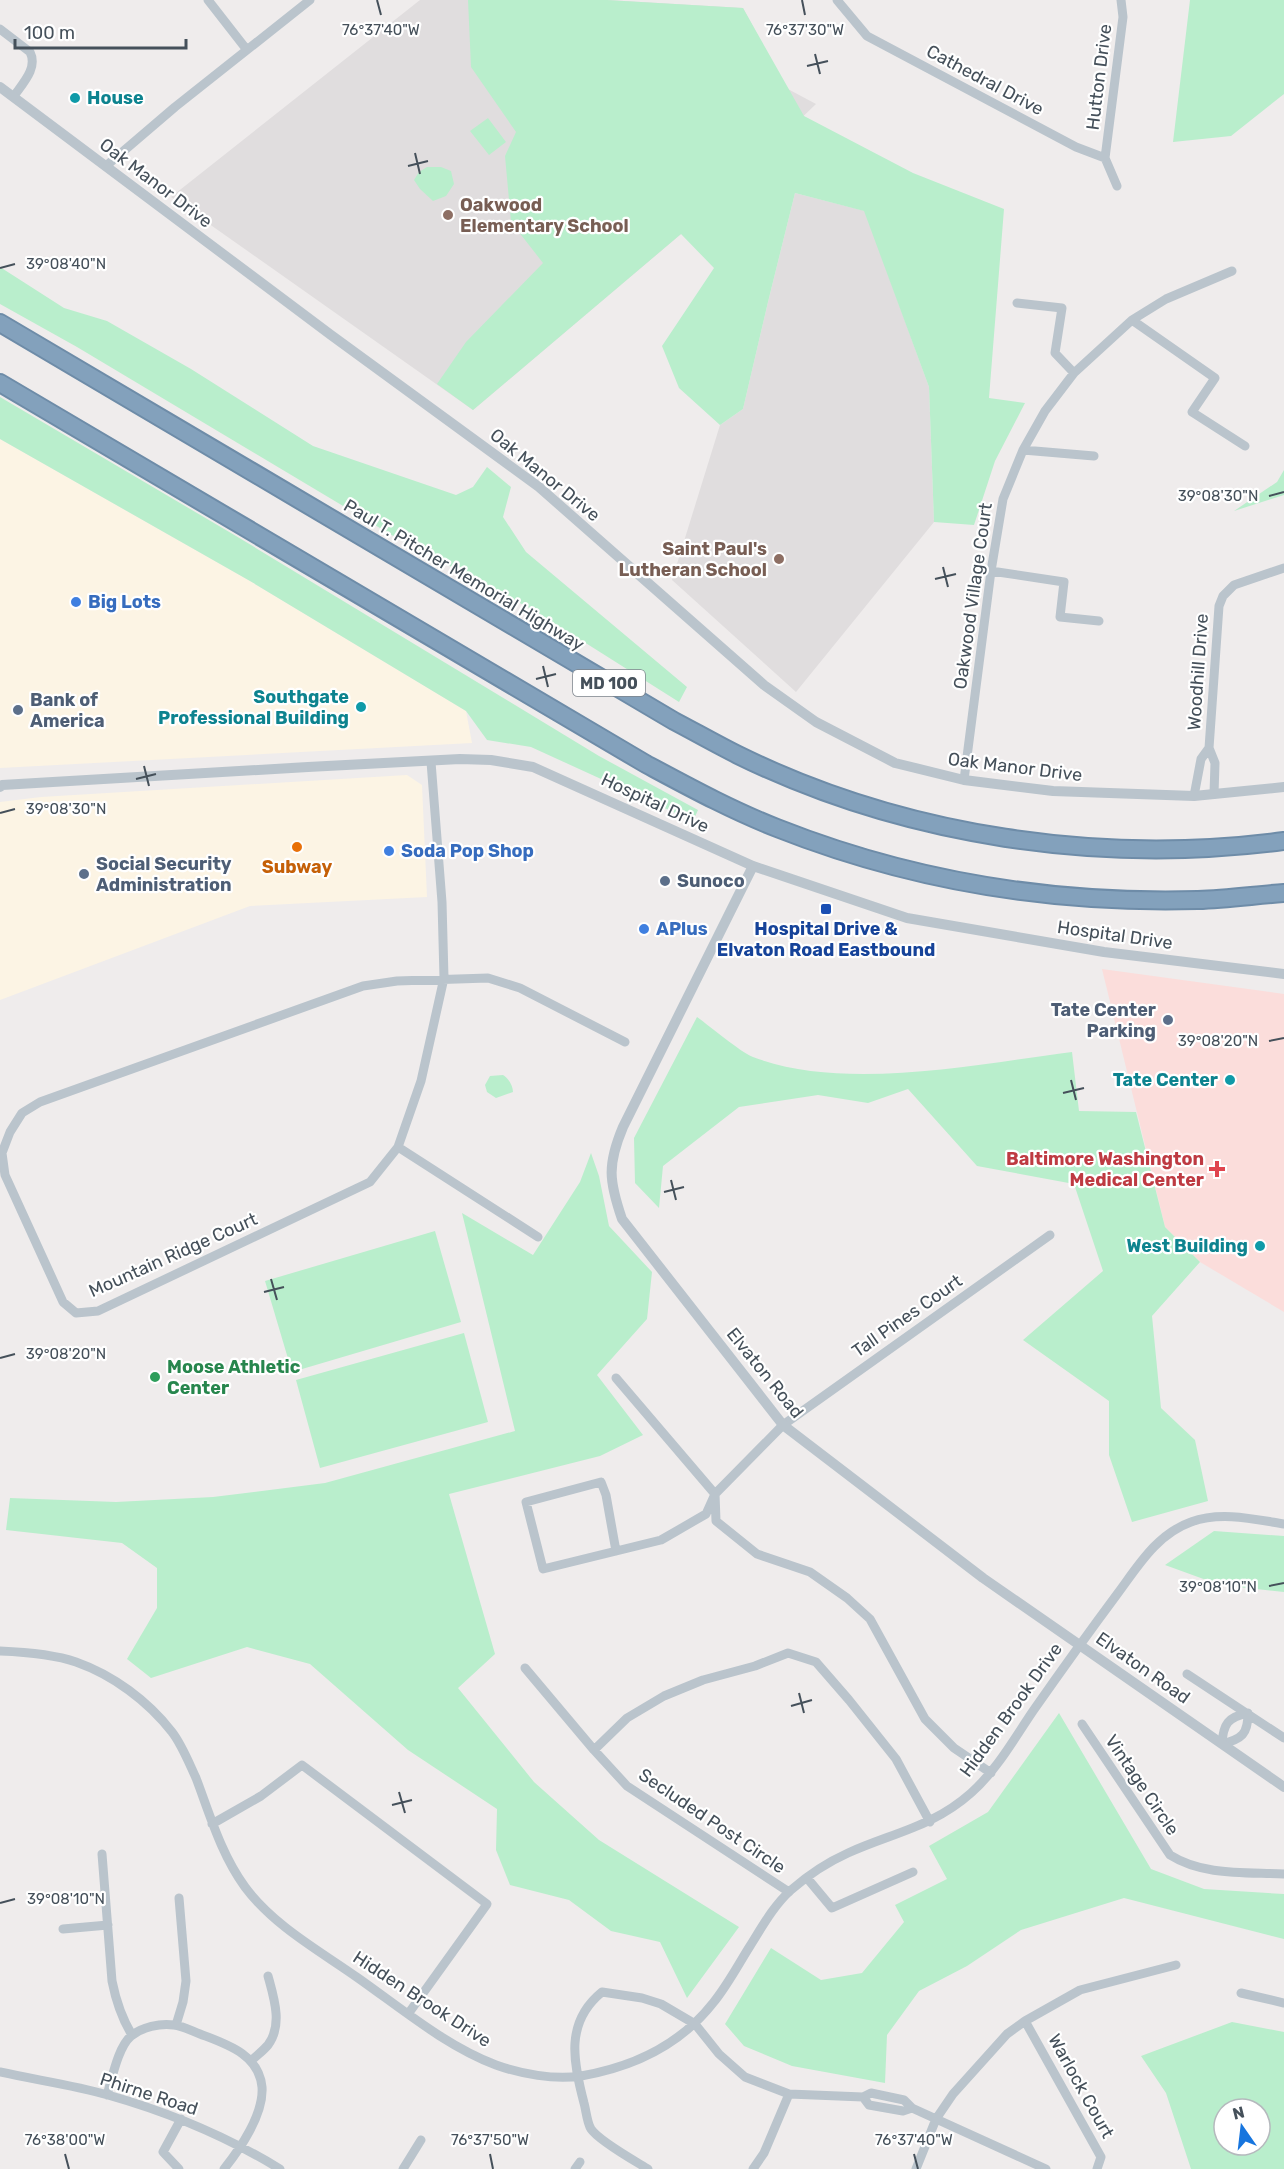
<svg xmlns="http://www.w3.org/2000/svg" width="1284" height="2169" font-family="Rubik,sans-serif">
<rect width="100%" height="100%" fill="#efecec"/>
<!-- commercial -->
<path fill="#fcf4e4" d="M0,439l250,142 216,130 6,32 -472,25z
M407,775l15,10 5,112 -177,9 -250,94v-198l41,-5z"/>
<!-- education -->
<path fill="#e0ddde" d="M420,0h187l136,8 43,80 30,16 -135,130 -208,176 -302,-213z
M795,193l70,18 64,176 5,135 -138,170 -124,-112 48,-155 23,-16 25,-107z"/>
<!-- medical -->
<path fill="#fbdddb" d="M1102,969l182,25v318l-84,-50 -35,-35z"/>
<!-- green -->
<path fill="#b9eecc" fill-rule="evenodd" d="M468,0h139l136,8 61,108 109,57 91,36 -15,189 36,5 -30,58 -21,64 -40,-3 -5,-135 -65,-176 -69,-18 -27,109 -25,107 -23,16 -41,-37 -17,-42 52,-78 -33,-34 -208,176 -36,-26 29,-42 77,-79 -32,-41 -6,-66 11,-24 -45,-65z
M1190,0h94v94l-53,42 -58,6z
M488,118l18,24 -17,13 -19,-24z
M427,167h14l10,4 3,13 -8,12 -13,5 -13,-12 -6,-9 5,-8z
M0,267l64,41 43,13 84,48 122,77 143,49 17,-8 14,-20 24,20 -8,30 23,35 161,135 -8,15 -144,-91 -140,-74 -318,-190 -77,-43z
M0,397l236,139 363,220 99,54 -5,11 -162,-74 -44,-7 -21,-29 -216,-130 -250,-142z
M1284,470v25l-50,16 43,-29z
M697,1017c14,10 42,34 56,40 91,35 224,7 319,-5l7,59 57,1 29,115 35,35 -48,54 9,92 34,32 13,61 -76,21 -23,-67v-54l-86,-61 80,-69 -29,-87 -97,-18 -69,-77 -40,14 -50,-8 -79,12 -76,59 -4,42 -24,-25 -1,-45z
M503,1075c5,3 10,10 10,17l-17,6 -9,-6 -2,-7 5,-9z
M591,1153l8,23 10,50 43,46 -5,47 -50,56 46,60 -43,21 -151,38 46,160 -37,34 76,94 65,58 140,87 -52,71 -27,-56 -49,-11 -42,-31 -59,-15 -14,-35 1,-41 -89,-59 -98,-86 -63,-17 -96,31 -24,-19 30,-51v-40l-35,-25 -116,-13 4,-32 106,4 97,-5 112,-14 190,-52 -53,-218 71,42 47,-73z
M435,1231l26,91 -169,50 -27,-91z
M464,1333l24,89 -168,46 -24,-88z
M1214,1531l70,5v56l-64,-7 -55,-20z
M1059,1713l92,156 53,20 80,5v45l-160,-41 -103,32 -54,36 -48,25 -32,44 -2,48 -93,-17 -48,-20 -19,-22 46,-76 50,32 41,-7 42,-51 -9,-17 52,-26 -18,-33 59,-34z
M1232,2022l52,10v137h-93l-25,-76 -25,-37zM1224,2109h36v36h-36z"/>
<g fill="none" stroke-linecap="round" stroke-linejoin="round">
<defs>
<path id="motorway" d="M0,323l674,398c21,11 42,23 64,34 167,82 363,110 546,86
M0,383l646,381c43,23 85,46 131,64 134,53 277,76 421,72 29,-1 58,-5 86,-7"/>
</defs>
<!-- motorway casing -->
<use href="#motorway" stroke="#6e8ca8" stroke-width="20"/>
<!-- minor -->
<path stroke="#bac4cc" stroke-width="9" d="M208,0l39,50
M837,0l30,36 209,111 29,11 12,28
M0,29l30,23c8,16 -7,31 -16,44
M1105,158l18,-141 -2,-17
M106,166l69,-59 135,-107
M1017,303l45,5 -7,45 19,20
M1132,320l83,58 -23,34 53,34
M1023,450l71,6
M991,571l73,11 -4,35 39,4
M964,780l27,-209 12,-72 20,-49 22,-39 29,-38 58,-53 34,-21 66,-28
M1214,794l1,-31 -6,-15 10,-142 4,-10 11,-11 50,-17
M1194,796l7,-37 8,-11
M398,1147l23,-66 23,-103 -2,-76 -11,-140
M538,1237l-140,-90 -28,35 -272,129 -22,2 -13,-11 -58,-127 -3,-22 8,-21 12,-19 18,-11 323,-116 34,-5 91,-3 32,10 105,54
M616,1378l99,116 1,27 41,33 53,18 37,26 23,21 55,100 29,29 37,25
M616,1551l-10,-56 -5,-13 -75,20 17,67 118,-29 45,-26 9,-20 68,-69 267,-190
M0,1651c24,1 53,3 76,11 37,13 72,39 96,70 10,13 17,31 24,46 14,37 25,76 49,109 29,39 75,64 113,91 44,31 88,68 138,87 25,9 58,15 85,11 52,-9 99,-31 132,-73 14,-17 25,-38 37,-57 12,-19 24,-41 41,-56 16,-14 37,-28 57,-37 44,-20 85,-26 123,-60 25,-22 43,-54 62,-82 28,-40 56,-79 85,-118 20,-27 39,-59 73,-71 29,-11 63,-3 93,2
M525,1668l69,82 33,-32 37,-22 39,-16 52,-14 33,-13 28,9 33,38 47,59 34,63
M1187,1674l97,64
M1248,1713c0,21 -6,26 -26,31 1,-20 6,-27 26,-31z
M1082,1724l88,131c33,21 76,17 114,19
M594,1750l33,36 162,106
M212,1824l49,-28 41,-31 185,139 -79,110
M102,1854l10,127c4,20 9,36 20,54
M807,1878l25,30 81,-36
M63,1929l45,-4
M1241,1993l43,10
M1025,2021l76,136 -4,12
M176,2025l7,-23 3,-21 -7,-83
M251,2061c5,-5 12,-10 17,-16 15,-20 6,-47 0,-69
M0,2072c36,8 73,13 108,23 60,17 118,41 172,74
M107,2095c5,-16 11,-48 24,-59 11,-9 29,-13 43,-11 9,1 18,6 26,9 26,10 59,20 62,53 2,27 -22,62 -38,82
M863,2097l6,8 34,6 9,-3
M179,2169l-16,-17 18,-33
M403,2169l18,-29
M575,2169l5,-7
M648,2169c-13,-8 -49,-28 -57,-40 -4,-6 -5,-19 -7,-26 -11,-42 -19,-81 18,-111l40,6 19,6 34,20 24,30 26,23 44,17 74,3 8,-4 33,7 8,8 134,61
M753,2169l11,-16 25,-59
M916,2169l20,-50 17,-25 54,-60 18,-13 55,-31 96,-25"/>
<!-- tertiary -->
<path stroke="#bac4cc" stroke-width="10" d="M0,87l331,248 208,152 225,198 52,37 79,41 69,17 89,11 141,5 90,-9
M0,787l2,-2 306,-18 152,-8 31,1 42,7 220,99 154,52 197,34 180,22
M753,866l-130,261c-16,38 -14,54 -1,92l161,206 200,153 301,209"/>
<!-- motorway -->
<use href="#motorway" stroke="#83a1bc" stroke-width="16"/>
</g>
<!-- ticks -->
<path fill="none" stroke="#45505a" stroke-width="2" d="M377,0l4,15M802,0l3,15M815,54l5,20M807,66l21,-5M415,153l5,21M408,166l20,-5M0,268l15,-4M1269,496l15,-4M943,567l5,20M935,579l21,-5M543,666l5,21M536,679l20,-5M144,766l5,20M136,779l20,-5M0,813l15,-4M1269,1041l15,-3M1071,1080l5,20M1063,1093l21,-5M671,1180l5,20M664,1192l20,-5M271,1279l6,21M264,1292l20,-5M0,1358l15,-4M1269,1586l15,-3M799,1693l5,20M791,1706l21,-6M399,1792l6,21M392,1805l20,-5M0,1903l15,-4M65,2154l4,15M490,2154l3,15M914,2154l4,15"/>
<!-- markers -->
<g fill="#0f9aa8" stroke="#fff" stroke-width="2">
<circle cx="75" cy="98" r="6"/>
<circle cx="361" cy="707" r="6"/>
<circle cx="1230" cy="1080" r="6"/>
<circle cx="1260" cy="1246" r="6"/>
</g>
<g fill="#8d6e63" stroke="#fff" stroke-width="2">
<circle cx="448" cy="215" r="6"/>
<circle cx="779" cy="559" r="6"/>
</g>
<g fill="#3f7fe0" stroke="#fff" stroke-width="2">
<circle cx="76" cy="602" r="6"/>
<circle cx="389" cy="851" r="6"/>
<circle cx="644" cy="929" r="6"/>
</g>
<g fill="#5c6f8a" stroke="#fff" stroke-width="2">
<circle cx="18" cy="710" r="6"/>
<circle cx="84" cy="874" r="6"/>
<circle cx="665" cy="881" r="6"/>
<circle cx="1168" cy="1020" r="6"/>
</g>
<circle fill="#e8710a" stroke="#fff" stroke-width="2" cx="297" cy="847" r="6"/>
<rect fill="#1a4fb4" stroke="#fff" stroke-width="2" x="820" y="903" width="12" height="12" rx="3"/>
<path fill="#e0444e" stroke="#fff" stroke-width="2" d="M1214 1160h6v6h6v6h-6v6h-6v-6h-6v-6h6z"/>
<circle fill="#2e9e5b" stroke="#fff" stroke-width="2" cx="155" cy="1377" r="6"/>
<g text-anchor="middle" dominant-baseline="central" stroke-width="4.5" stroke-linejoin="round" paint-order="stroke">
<!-- shield labels -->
<rect fill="#fff" stroke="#7d848c" stroke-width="1.5" x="573" y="670" width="72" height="26" rx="4.5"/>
<g font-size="16" font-weight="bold" fill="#45505a">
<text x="609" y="683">MD 100</text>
</g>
<!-- street labels -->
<g font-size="18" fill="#45505a" stroke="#fff">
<text transform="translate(1099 77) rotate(-83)">Hutton Drive</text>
<text transform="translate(985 80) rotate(28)">Cathedral Drive</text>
<text transform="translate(156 183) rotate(37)">Oak Manor Drive</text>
<text transform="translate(545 475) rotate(39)">Oak Manor Drive</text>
<text transform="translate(464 575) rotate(31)">Paul T. Pitcher Memorial Highway</text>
<text transform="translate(973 596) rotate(-82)">Oakwood Village Court</text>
<text transform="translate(1198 672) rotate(-86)">Woodhill Drive</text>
<text transform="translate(1015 767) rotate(7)">Oak Manor Drive</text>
<text transform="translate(655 803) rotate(25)">Hospital Drive</text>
<text transform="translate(1115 935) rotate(8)">Hospital Drive</text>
<text transform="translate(173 1255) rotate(-24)">Mountain Ridge Court</text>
<text transform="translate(907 1316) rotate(-35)">Tall Pines Court</text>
<text transform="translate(765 1373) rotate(51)">Elvaton Road</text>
<text transform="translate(1143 1668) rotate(35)">Elvaton Road</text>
<text transform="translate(1011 1710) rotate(-54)">Hidden Brook Drive</text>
<text transform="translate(1142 1785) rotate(56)">Vintage Circle</text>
<text transform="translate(712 1821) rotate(34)">Secluded Post Circle</text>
<text transform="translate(422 1999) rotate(33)">Hidden Brook Drive</text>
<text transform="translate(1081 2086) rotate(61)">Warlock Court</text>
<text transform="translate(149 2094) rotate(18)">Phirne Road</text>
</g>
<!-- culture labels -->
<g font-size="18" font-weight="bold" fill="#0d838f" stroke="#fff" text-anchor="end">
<text x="87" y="98" text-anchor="start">House</text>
<text x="349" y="697">Southgate<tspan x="349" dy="21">Professional Building</tspan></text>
<text x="1218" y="1080">Tate Center</text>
<text x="1248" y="1246">West Building</text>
</g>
<!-- education labels -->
<g font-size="18" font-weight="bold" fill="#785e54" stroke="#fff" text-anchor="start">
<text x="460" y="205">Oakwood<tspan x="460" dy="21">Elementary School</tspan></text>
<text x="767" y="549" text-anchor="end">Saint Paul's<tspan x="767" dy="21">Lutheran School</tspan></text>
</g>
<!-- shop labels -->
<g font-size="18" font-weight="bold" fill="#366cbe" stroke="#fff" text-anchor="start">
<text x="88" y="602">Big Lots</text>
<text x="401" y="851">Soda Pop Shop</text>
<text x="656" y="929">APlus</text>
</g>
<!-- service labels -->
<g font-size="18" font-weight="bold" fill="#4e5e75" stroke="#fff" text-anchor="start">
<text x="30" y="700">Bank of<tspan x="30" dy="21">America</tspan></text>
<text x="96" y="864">Social Security<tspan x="96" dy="21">Administration</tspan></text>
<text x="677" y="881">Sunoco</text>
<text x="1156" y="1010" text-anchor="end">Tate Center<tspan x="1156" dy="21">Parking</tspan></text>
</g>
<!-- food labels -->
<g font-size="18" font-weight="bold" fill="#c56008" stroke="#fff">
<text x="297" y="867">Subway</text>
</g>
<!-- transit labels -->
<g font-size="18" font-weight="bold" fill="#164399" stroke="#fff">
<text x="826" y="929">Hospital Drive &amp;<tspan x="826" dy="21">Elvaton Road Eastbound</tspan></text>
</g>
<!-- health labels -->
<g font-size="18" font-weight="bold" fill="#be3a42" stroke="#fff" text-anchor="end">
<text x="1204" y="1159">Baltimore Washington<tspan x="1204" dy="21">Medical Center</tspan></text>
</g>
<!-- leisure labels -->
<g font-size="18" font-weight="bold" fill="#27864d" stroke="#fff" text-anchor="start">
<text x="167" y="1367">Moose Athletic<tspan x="167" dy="21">Center</tspan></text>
</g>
</g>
<g font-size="15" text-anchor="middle" fill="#45505a" stroke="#fff" stroke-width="4.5" stroke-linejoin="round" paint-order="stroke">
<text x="381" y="35">76°37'40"W</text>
<text x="805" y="35">76°37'30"W</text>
<text x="66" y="269">39°08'40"N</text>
<text x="1218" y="501">39°08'30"N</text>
<text x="66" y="814">39°08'30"N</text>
<text x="1218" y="1046">39°08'20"N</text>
<text x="66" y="1359">39°08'20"N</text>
<text x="1218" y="1592">39°08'10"N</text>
<text x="66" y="1904">39°08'10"N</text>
<text x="65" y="2145">76°38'00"W</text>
<text x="490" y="2145">76°37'50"W</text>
<text x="914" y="2145">76°37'40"W</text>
</g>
<!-- north arrow -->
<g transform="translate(1242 2127) rotate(346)"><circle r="28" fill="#ffffff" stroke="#b5b9bd" stroke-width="1.5"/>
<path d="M0-4.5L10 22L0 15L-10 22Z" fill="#1775de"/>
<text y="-9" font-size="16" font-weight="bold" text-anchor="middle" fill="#45505a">N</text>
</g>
<!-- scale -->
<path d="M15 39v9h171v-9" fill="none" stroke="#45505a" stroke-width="3"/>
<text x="24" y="39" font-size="18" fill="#45505a" stroke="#ffffff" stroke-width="4.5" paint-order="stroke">100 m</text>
</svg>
